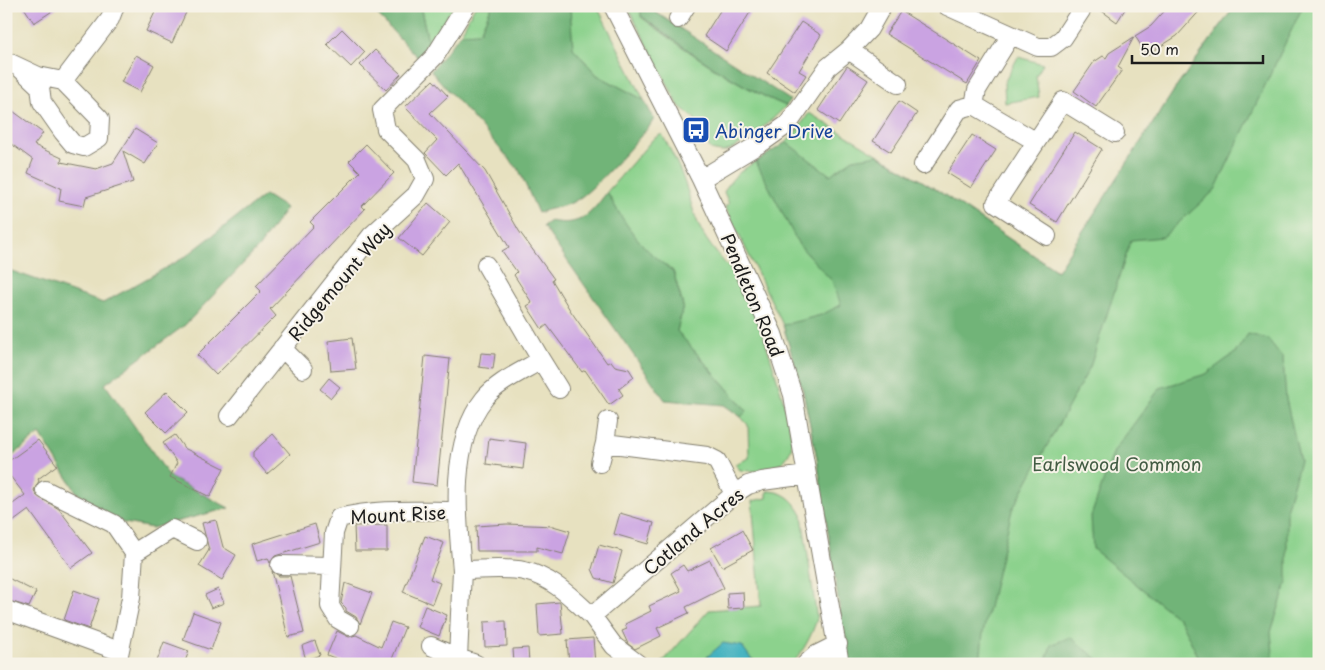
<svg xmlns="http://www.w3.org/2000/svg" width="1325" height="670" font-family="'Playpen Sans',sans-serif">
<rect width="100%" height="100%" fill="#f7f3e8"/>
<filter id="ink" filterUnits="userSpaceOnUse"><feTurbulence type="fractalNoise" baseFrequency=".02" numOctaves="2"/><feDisplacementMap in="SourceGraphic" scale="10" xChannelSelector="R" yChannelSelector="G"/><feConvolveMatrix kernelMatrix="1 2 1 2 8 2 1 2 1" color-interpolation-filters="sRGB"/></filter>
<filter id="wash" filterUnits="userSpaceOnUse"><feTurbulence type="fractalNoise" baseFrequency=".0096" numOctaves="4" result="noise"/><feDisplacementMap in="SourceGraphic" scale="20" xChannelSelector="R" yChannelSelector="G"/><feGaussianBlur stdDeviation="1.12" result="paint"/><feColorMatrix in="noise" values="0 0 0 0 0 0 0 0 0 0 0 0 0 0 0 0 0 1.4 0 .05"/><feComposite in="paint" operator="in"/></filter>
<g filter="url(#wash)">
<rect width="100%" height="100%" fill="#e7e1c0"/>
<!-- green -->
<path fill="#8cd28d" stroke="#547754" d="M420,6h34l-25,39z
M475,6h17l-12,26 -19,1z
M569,6h28l47,94 -47,-25 -24,-27z
M627,6h14v11c46,34 92,67 145,89 -11,12 -48,44 -63,46 -3,0 -8,-1 -12,-2l-17,-32 -15,-12z
M1235,6h84v658h-471l-31,-206 -14,-67 -20,-66 -58,-119 4,-2 -5,-12c12,-25 39,-32 60,-48 10,-8 18,-21 25,-31l128,77 120,81 118,-182z
M1018,57l25,7 -7,12 3,21 -34,6 -1,-20z
M662,134c7,14 16,29 21,44 7,18 10,37 19,54 11,20 29,36 41,54 12,18 54,146 48,163 -7,21 -31,24 -51,21l-5,-6 14,-6 -1,-33 -7,-8 6,-6 -70,-80 6,-25 -10,-35 -22,-14 -28,-36 -16,-29 46,-53z
M767,491c17,0 27,9 35,24l15,104c-6,18 -13,31 -25,45h-37l-2,-5 -45,-3 -4,8h-43l48,-54 52,-4 -9,-105 15,-3z"/>
<!-- forest -->
<path fill="#71b478" stroke="#46684a" d="M369,6h51l9,39 -10,14z
M492,6l78,1 3,41 24,27 47,25 10,19 -5,8c-16,17 -59,69 -78,76 -11,5 -22,5 -33,10l-19,-43 -88,-99 30,-38 19,-1z
M641,6h5l144,94 -4,6c-53,-22 -99,-56 -145,-90z
M1235,6h68l-88,184 -52,47 -32,3 -41,127 -78,143 -29,123 -3,31h-132l-31,-206 -14,-67 -20,-66 38,-10 20,-10 -9,-24 -33,-36 -43,-83 30,-20 44,33 23,-16 25,-4 59,35 120,81 118,-182z
M607,192c18,33 35,58 66,79l10,35 -6,25 70,80 -6,6 -17,-12 -59,-5 -122,-174 7,-5c31,6 40,-6 57,-29z
M265,195l21,13 -27,39 -74,78 -80,59 65,93 59,31 -77,20 -38,-7 -37,-28 -37,-59 -34,27v-192l97,34 82,-46z
M1248,334l20,5 15,19 3,41 14,62 -13,46v75l-16,50 3,32h-72l-22,-44 -87,-71 -2,-33 23,-65 46,-63 46,-14 29,-21z
M1070,637l30,24 1,3h-56l6,-19z"/>
<!-- water -->
<path fill="#44b2c0" stroke="#30676e" d="M723,643l19,3 13,18h-51l4,-8z"/>
<g id="blocks">
<!-- building -->
<path fill="#caa3e2" d="M23,6h37l-26,17z
M158,6h31l-17,37 -26,-12z
M723,6h31l-28,45 -22,-15z
M1095,6h32l-10,16z
M1169,6h35l-27,30 -30,19 -12,-19 16,-10z
M901,11l80,50 -14,23 -81,-50z
M801,22l20,13 -22,36 7,4 -11,17 -28,-19z
M342,29l23,23 -14,15 -24,-23z
M1134,37l-16,30 4,3 -26,37 -22,-16 20,-29 9,-6 3,2 3,-5z
M375,50l26,24 -15,16 -26,-25z
M136,55l18,10 -14,27 -19,-10z
M847,66l21,14 -29,44 -21,-14z
M433,80l15,16 -18,17 55,58 34,60 35,48 -2,1 18,30 37,53 4,-2 4,5 14,3 5,8 -15,12 4,6 -14,10 -24,-35 -3,2 -35,-47 -5,4 -15,-23 5,-3 -18,-28 3,-3 -15,-21 7,-4 -51,-84 -12,12 -21,-22 12,-13 -32,-33z
M899,101l18,12 -26,39 -18,-11z
M6,106l37,27 -9,12 28,13 -1,4 35,7 17,-6 22,-34 23,14 -13,21 -22,-13 10,31 -47,15 -2,9 -25,-5 2,-13 -33,-15 5,-13 -27,-20z
M1075,132l27,17 -45,73 -28,-17z
M972,135l24,15 -25,38 -24,-15z
M366,144l28,29 -32,33 3,3 -95,100 6,7 -60,59 -19,-20 64,-64 -5,-5 58,-60 -4,-4 50,-50 -11,-11z
M428,203l22,19 -28,34 -23,-18z
M352,338l4,31 -25,2 -3,-30z
M481,353l14,1 -2,15 -14,-2z
M425,356l25,3 -13,126 -25,-3z
M329,378l11,9 -9,11 -11,-9z
M167,391l21,21 -22,21 -21,-21z
M273,434l17,20 -23,20 -14,-17v-5z
M175,435l9,13 40,20 -14,29 -40,-20 7,-14 -14,-20z
M489,438l37,5 -3,26 -37,-5z
M38,440l19,25 -19,14 1,2 -5,9 2,5 23,14 33,44 -21,15 -42,-58 -23,17v-18l19,-14 -19,-24v-8z
M620,513l34,10 -6,21 -34,-10z
M216,520l7,27 13,8 -14,25 -23,-14 10,-16 -7,-27z
M315,524l5,18 -45,14 -5,7 -2,-5 -11,3 -5,-17z
M507,524l46,2 17,5 -7,23 -26,-7v4h-60l-1,-25z
M387,525v26h-32l-1,-25z
M742,530l11,20 -31,17 -11,-19z
M425,536l19,7 -14,36 10,4 -8,21 -29,-12z
M599,545l23,6 -9,32 -17,-5 -4,-9z
M710,560l14,28 -38,19 3,6 -32,15 4,8 -26,13 -7,-5 -6,-13 5,-2 -2,-5 26,-13 -2,-5 32,-15 -10,-18 12,-8 4,6z
M272,571l7,5h11l14,57 -16,4z
M6,577l30,15 -7,15 -23,-7z
M345,583l27,10 -12,31 -4,-7 -10,-6v-3l-5,-5z
M218,589l6,14 -13,5 -6,-13z
M74,590l25,9 -10,30 -25,-9z
M743,592l1,16 -16,1 -1,-16z
M560,602l3,32 -24,2 -2,-32z
M425,606l22,9 -8,21 -22,-9z
M193,612l28,10 -10,28 -28,-10z
M506,621l1,25 -22,1 -1,-25z
M391,622l14,5 -15,37h-41l-22,-9 10,-24 12,6 7,-2 25,12z
M593,638l2,26h-26l-2,-24z
M315,641l5,14 -14,5 -4,-14z
M164,642l25,9 -5,13h-28z
M528,648l1,15h-15l-1,-14z"/>
</g>
</g>
<g filter="url(#ink)">
<use href="#blocks" fill-opacity="0" stroke="#827e6e" stroke-width="1"/>
<g fill="none" stroke-linecap="round" stroke-linejoin="round">
<defs>
<path id="minor" d="M613,6l88,173 72,155 20,61 47,269
M947,6l91,41h13l12,-9 21,-32
M678,19l8,-13
M1011,35l-34,55 -3,15 61,36
M849,50l49,34
M6,61l32,15 25,5 37,38 -1,19 -15,9 -11,-3 -10,-12 -21,-30 -2,-15 -19,-18
M63,81l47,-62 5,-13
M923,165l36,-56 15,-4
M701,179l63,-38 24,-17 40,-57 21,-17 20,-21 13,-23
M1047,236l-51,-33 67,-102 52,32
M486,265l55,95c-18,11 -44,22 -57,39 -35,44 -27,119 -22,171 19,0 43,-3 62,1 28,6 48,27 68,45l142,-122 14,-9 14,-4 45,-6
M282,348l21,21
M541,360l18,29
M229,416l142,-180 45,-41 9,-16 -8,-19 -31,-31 -4,-19 53,-54 31,-50
M608,421l-3,22 102,13 10,5 17,33
M600,463l5,-20
M45,490l69,34 20,29 -3,45 -14,66
M134,553l38,-24 25,12
M280,565l52,1
M462,570l-4,88 18,6
M6,610l113,41
M592,616l22,30 24,18
M350,626l-12,-7 -8,-13 4,-73 5,-15c38,-10 78,-7 117,-7
M431,646l27,12
M806,664l10,-9 22,-11"/>
</defs>
<!-- minor casing -->
<use href="#minor" stroke="#827e6e" stroke-width="20"/>
<!-- minor -->
<use href="#minor" stroke="#fff" stroke-width="18"/>
</g>
</g>
<!-- icons -->
<defs>
<symbol id="bus-square" viewBox="-11 -11 22 22"><rect x="-9" y="-9" width="18" height="18" rx="4" fill="#1a4fb4" stroke="#f7f3e8"/><path d="M-5-6H5V4H4V6H2V4H-2V6H-4V4H-5ZM-3.5-4V0h7V-4ZM-3.5 1.2v1.5H-2V1.2ZM2 1.2v1.5H3.5V1.2Z" fill="#fff"/></symbol>
</defs>
<g fill-rule="evenodd">
<use href="#bus-square" x="680" y="114" width="32" height="32"/>
</g>
<g text-anchor="middle" dominant-baseline="central" stroke-width="4" stroke-linejoin="round" paint-order="stroke">
<!-- transit labels -->
<g font-size="18" fill="#164399" stroke="#f7f3e8" text-anchor="start">
<text x="715" y="130">Abinger Drive</text>
</g>
<!-- street labels -->
<g font-size="18" fill="#1c1c1c" stroke="#f7f3e8">
<text transform="translate(339 281) rotate(-50)">Ridgemount Way</text>
<text transform="translate(753 295) rotate(67)">Pendleton Road</text>
<text transform="translate(398 514) rotate(-3)">Mount Rise</text>
<text transform="translate(693 531) rotate(-40)">Cotland Acres</text>
</g>
<!-- park labels -->
<g font-size="18" fill="#435c44" stroke="#f7f3e8">
<text x="1117" y="463">Earlswood Common</text>
</g>
</g>
<!-- margin -->
<rect width="1325" height="670" fill="none" stroke="#f7f3e8" stroke-width="25"/>
<!-- scale -->
<path d="M1132 55v8h131v-8" fill="none" stroke="#1c1c1c" stroke-width="2.5"/>
<text x="1140" y="55" font-size="15" fill="#1c1c1c" stroke="#f7f3e8" stroke-width="4" paint-order="stroke">50 m</text>
</svg>
